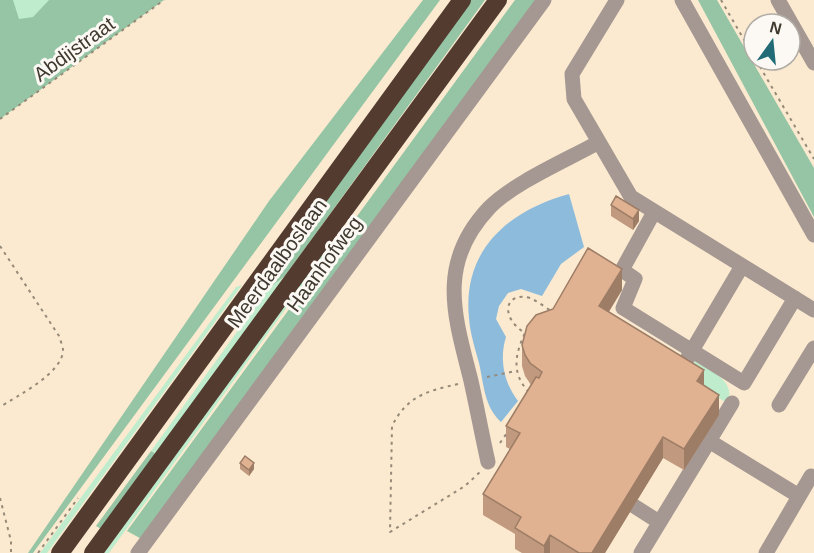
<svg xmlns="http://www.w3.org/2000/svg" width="814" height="553" font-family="Arial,sans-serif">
<rect width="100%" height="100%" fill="#fbead0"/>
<!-- green -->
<path fill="#bfeccc" d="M0,0h88l-75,32z
M327,252l-218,301h-5l214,-297z
M285,276l-129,178 -5,-3 117,-162z
M242,285l-195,268h-7l196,-266z
M693,360c15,9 45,21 34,43l-44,-26z"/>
<!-- forest -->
<path fill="#95c5a4" d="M0,0h13l6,19 14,-2 16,-17h115l-164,119z
M423,0h17l-407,553h-5l241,-352z
M469,0h16l-200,276 -17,13 6,-20z
M515,0h22l-390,542 -20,-11z
M698,0h19l97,168v49z
M151,451l5,3 -55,75 -5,-3z"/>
<!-- water -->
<path fill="#8dbbdc" d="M569,194l15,53 -23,17 -19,32 -21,-7 -13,4 -9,13 -3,13 10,18c-7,22 -2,46 12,64l-17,21c-17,-16 -17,-37 -22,-59 -4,-15 -9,-30 -10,-45 -7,-69 41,-108 100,-124z"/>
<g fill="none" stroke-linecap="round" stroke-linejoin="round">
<!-- path -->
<path stroke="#958978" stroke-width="2" stroke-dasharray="3 4.5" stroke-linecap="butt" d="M721,0l33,57
M756,60l58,99
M0,119l164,-119
M0,246l59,90c1,4 4,10 4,14 0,23 -46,46 -63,57
M487,377l29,-6
M458,384c-31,7 -51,12 -66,42l-2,106 75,-46 15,-14
M529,392c-18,-18 -14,-38 -4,-59 -26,-16 -20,-42 5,-35 7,3 15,9 21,13
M500,443l7,-10
M0,498l11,43v12
M38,553l40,-55"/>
<!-- minor -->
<path stroke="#a59892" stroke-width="15" d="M617,0l-45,74 2,25 57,98 183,113
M682,0l132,235
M778,0l36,63
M654,212l-32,58 13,9 -12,29 121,75 51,-85
M687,359l55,-93
M779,405l35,-57
M709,441l23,-38
M488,462c-6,-27 -11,-54 -17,-81 -16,-64 -35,-117 18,-173 24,-25 78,-48 110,-66
M634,506l25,16
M138,553l406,-553
M641,553l68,-112 90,55
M766,553l45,-77 3,2"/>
<!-- highway -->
<path stroke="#533b30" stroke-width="18" d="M60,553l402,-553
M93,553l405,-553"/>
</g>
<!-- wall -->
<path fill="#c1997e" d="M611,205l28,16 -6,9 -22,-14z
M622,290l-13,22 95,73 15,30 -35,55 -21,-12 -58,95h-83l-7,-4v-15l-32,-19v-21l27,-45 -4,-2v-21l25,-41 -6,-9 -3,-10v-21l31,-36z
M240,463l14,6 -5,7 -9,-7z"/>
<!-- shaded-wall -->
<path fill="#9d7d66" d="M639,210v11l-6,9v-11z
M622,269v21l-23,37v-21z
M704,370v21l-7,-10z
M719,395v20l-35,55v-21z
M663,437v21l-58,95h-13z
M254,463v6l-5,7v-6z
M550,535v18h-6v-7z"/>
<!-- building -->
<path fill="#e0b292" stroke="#9d7d66" stroke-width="1.5" d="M616,196l23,14 -6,9 -22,-14z
M588,248l34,21 -23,37 105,64 -7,11 22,14 -35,54 -21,-12 -71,116h-13l-29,-18 -6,11 -29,-18 6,-11 -38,-23 37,-61 -14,-7 30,-49 3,1 3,-6 -12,-9 -5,-8 -3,-10 5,-19 9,-11 17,-6z
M245,456l9,7 -5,7 -9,-7z"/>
<g text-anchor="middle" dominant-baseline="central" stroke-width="6" stroke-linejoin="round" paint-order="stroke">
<!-- street labels -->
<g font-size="20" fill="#40392f" stroke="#fcf9f4">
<text transform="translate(74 49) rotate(-36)">Abdijstraat</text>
<text transform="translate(277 263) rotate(-54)">Meerdaalboslaan</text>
<text transform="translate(324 264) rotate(-54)">Haanhofweg</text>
</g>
</g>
<!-- north arrow -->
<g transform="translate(772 42) rotate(15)"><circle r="28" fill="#fcf9f4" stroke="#b1aca5" stroke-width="1.5"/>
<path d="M0-4.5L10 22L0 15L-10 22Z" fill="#226b76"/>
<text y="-9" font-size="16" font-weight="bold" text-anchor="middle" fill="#40392f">N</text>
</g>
</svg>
